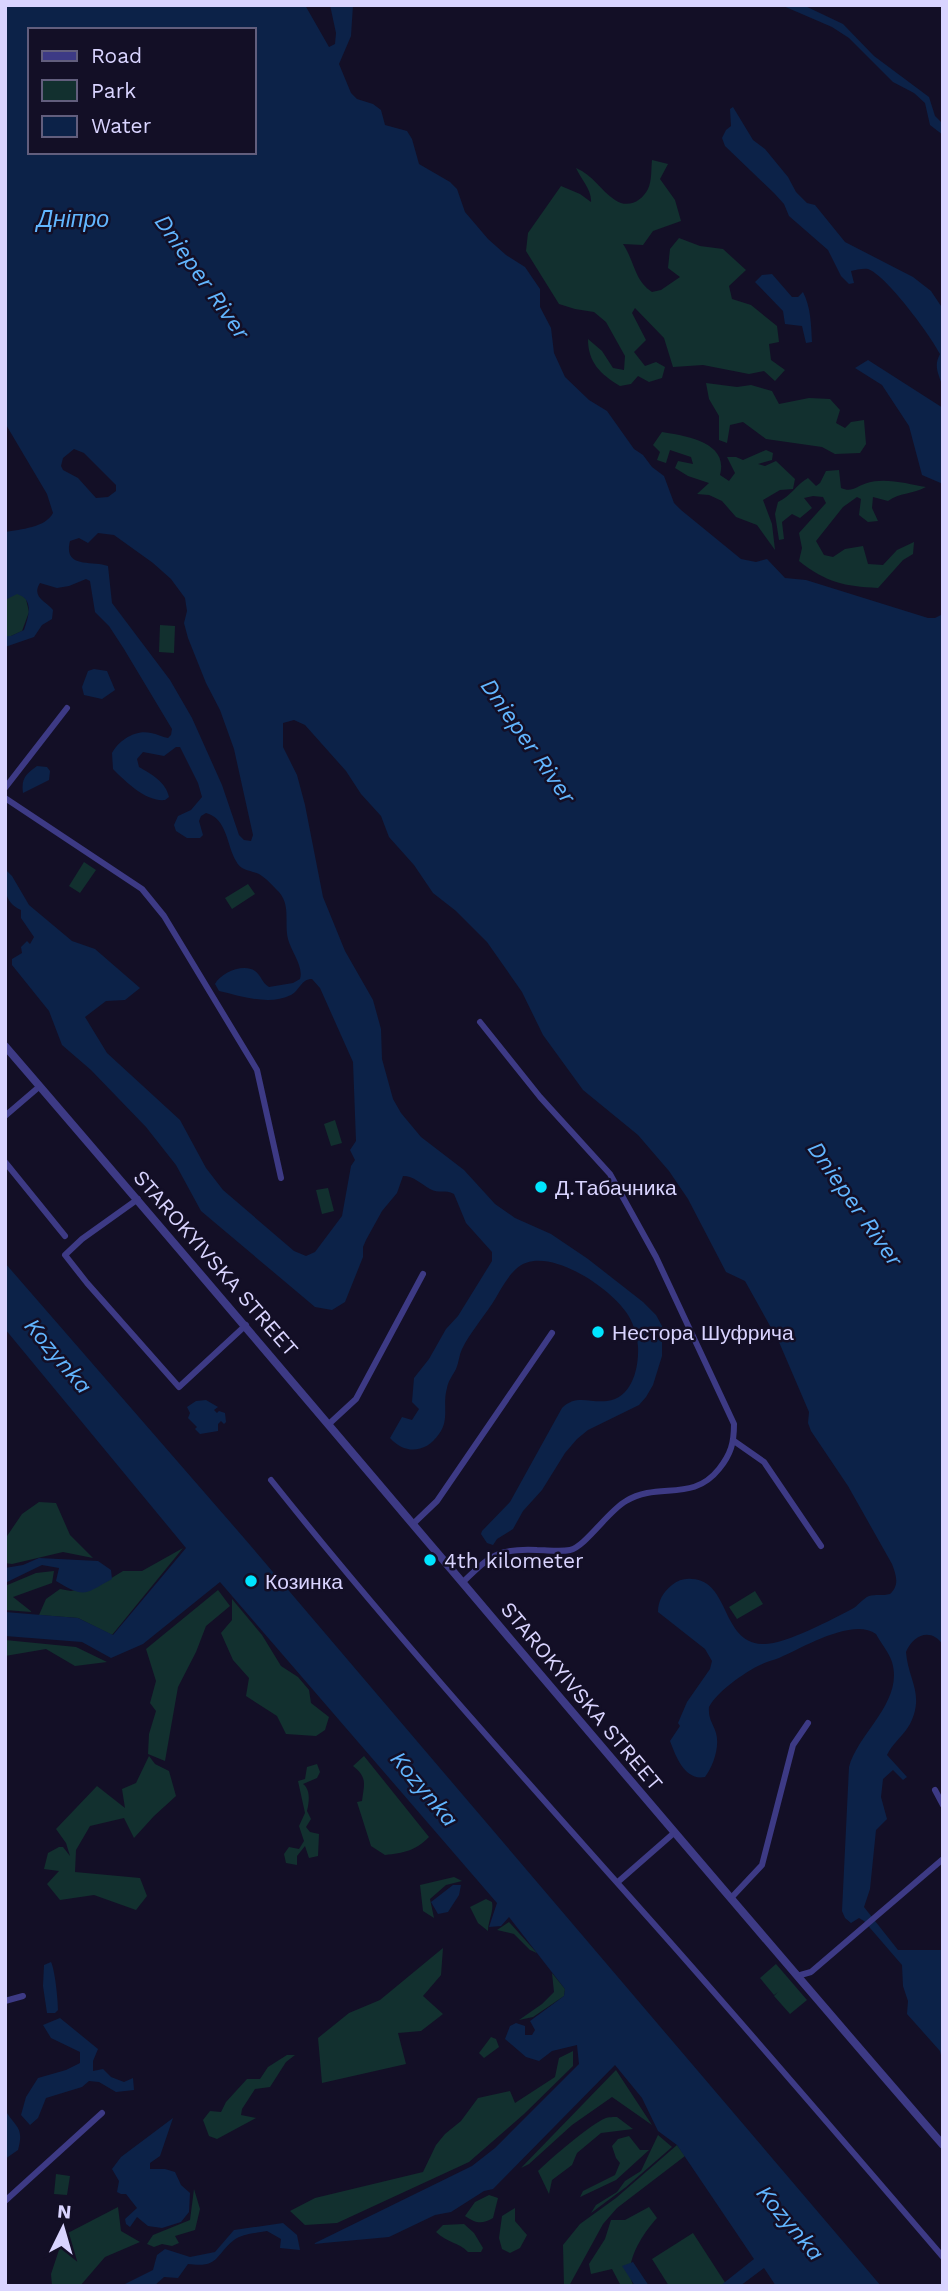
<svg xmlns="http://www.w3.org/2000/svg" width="948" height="2291" font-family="'Work Sans',sans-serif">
<rect width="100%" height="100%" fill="#130f26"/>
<!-- green -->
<path fill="#12302f" d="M652,160l16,4 -8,15 15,21 6,21 -28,10 -10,14 -20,-1c12,18 11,36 29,48l9,-2 19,-13 -12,-9 2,-19 9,-11 21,8 23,3 23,21 -17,16 3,13 19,6 26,21 2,16 -10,2 2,16 14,10 -10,11 -11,-10 -15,3 -46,-9 -30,2 -9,-29 -29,-30 -3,5 14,27 -12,12 11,14 11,-4 9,5 -3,11 -13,4 -11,-6 -7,8 -11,2c-20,-12 -32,-24 -32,-47l14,12 11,17 11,2 1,-14 -19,-34 -12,-10 -19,-3 -16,-5 -33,-53 2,-18 33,-47 19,8 11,8c1,-12 -10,-23 -15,-34 17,7 25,23 39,32 13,9 27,1 33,-11 4,-8 3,-20 4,-29z
M706,383l31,4 14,-2 21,6 7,13 30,-6 21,1 10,11 -4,13 9,5 6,-6 13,-2 2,24 -6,9 -25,1 -13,-7 -56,-8 -23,-17 -13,3 -3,18 -8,-3v-24l-10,-17z
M662,432c24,4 67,10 58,43l9,6 6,-8 -8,-16h9l7,3 23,-10 7,3 -1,7 -14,4 7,2 11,-5 19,18 -2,10 -13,1 -17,10 9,24 3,26 -18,-25 -21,-8 -14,-16 -13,-6 -12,-1 12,-11 -21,-7 -13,-8 3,-7 15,3 -2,-7 -21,-7 -4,13 -9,-3 3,-8 -7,-7z
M839,470l2,18c11,5 16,-2 26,-5 17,-6 42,1 59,4 -15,8 -26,5 -38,14l-15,-4 -1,11 6,13 -10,1 -9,-7 2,-16 -4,-2 -14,10 -27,34 8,14 9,2 12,-8 18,-3 5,18 15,1 14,-15 17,-8 -1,12 -10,6 -25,28c-34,-2 -51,-5 -79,-27l3,-13 -3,-15 27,-30 -3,-6 -10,-1 -9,2 8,10 -12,10 -8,-4 -10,8 2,17 -5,1 -4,-26 3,-12c13,-6 18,-17 30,-24l8,8 4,-3 6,-12z
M14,594h6l6,5 3,13 -7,19 -11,5h-6v-36z
M160,625l15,1 -1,27 -15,-1z
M84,862l12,8 -16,23 -11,-7z
M248,884l7,10 -23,15 -7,-11z
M335,1120l7,23 -11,3 -7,-22z
M328,1188l6,23 -12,3 -6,-24z
M39,1502l17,1 14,32 23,23 -30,-6 -51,12 -7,-1v-24l17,-25z
M183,1548l-71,87 -34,-17 -39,-3 7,-16 14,-10 11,2 29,-6 23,-14h19z
M54,1571l-2,12 -39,14 19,15 -27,-2v-24l31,-13z
M218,1590l12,16 -24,20 -10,26 -18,35 -13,74 -17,-7 1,-20 7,-23 -6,-8 6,-22 -10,-32z
M755,1591l8,13 -26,15 -8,-12z
M232,1599l30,36 19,31 17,11 11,13 2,13 18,14 -4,13 -9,6 -30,-2 -9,-18 -31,-20 3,-18 -16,-18 -12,-27 11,-13z
M5,1640l71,7 31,15 -32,4 -29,-17 -41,7z
M149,1756l6,8 14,7 7,25 -22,20 -20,22 -10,-20 -34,8 -14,24 -1,22 65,6 7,18 -11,14 -42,-15 -34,5 -13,-16 12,-13 -15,-2 4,-16 11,-6h4l7,9 -4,-13 -10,-14 41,-43 28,22 -3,-19 14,-6z
M364,1756l65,81c-14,14 -25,16 -44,18l-14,-9 -14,-44 5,-1c2,-17 6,-23 -9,-35z
M317,1764l3,8 -3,6 -14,6c8,6 6,18 4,27l4,8 -5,8 4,5 9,2 -1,22 -9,2 -4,-12 -8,10v9l-11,-2 -2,-9 5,-7 10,2 5,-8 -5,-15 6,-13 -7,-32 7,-2 2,-12z
M454,1877l8,4 -16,4 -16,14 4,19 -11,-7 -3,-26z
M486,1899l6,3c2,9 -4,19 -4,29l-10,-8 -8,-16z
M509,1922l28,31 -7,-3 -16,-16 -17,-4z
M443,1948l-2,27 -18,21 20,18 -22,17 -23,2 8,31 -84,19 -4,-45 31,-25 31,-13z
M776,1964l31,36 -17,14 -16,-18 4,-4 -4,3 -14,-17z
M552,1973l13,16 -1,7 -31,21 -14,3 23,-16 12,-12z
M491,2037l5,2 3,8 -15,11 -5,-5z
M573,2051v15l-49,48 -55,48 -132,61 -32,2 -15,-14 25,-13 108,-26 13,-27 9,-11 16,-13 17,-23 32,-7 5,12 40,-26 4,-19z
M287,2055h8l-9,7 -16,25 -15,2 -13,20 -1,6 15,3 -39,21 -8,-3 -6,-16 7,-9 11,1 5,-10 21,-23h13l8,-12z
M616,2070l36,55 -40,-28 -40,28 -43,39 -8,4z
M617,2117l16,12 -32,4 -24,20 -5,12 -20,15 -3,14 -11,-23c11,-11 54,-48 68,-53 1,-1 9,-1 11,-1z
M658,2135l14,12 -46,40 -35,26 5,-8 21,-13 8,-11 16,-10z
M629,2136l11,14h9l-33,30 -36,17 3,-6 32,-16 5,-12 -4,-5 -4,-12 6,-7z
M677,2145l8,11 -68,52 -14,16 -34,62h-5l-1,-41 17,-21 36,-26z
M56,2174l14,2 -3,19 -13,-1z
M194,2189l6,20 -5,21 -20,6 4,7 -7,3 -10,-2 -8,3 -7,-3 6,-9 37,-15z
M489,2195l9,3 -5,20c-12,7 -17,5 -28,-2l10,-14z
M118,2207l3,24 19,11 -35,15 -25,29h-28l-1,-12 13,-39z
M649,2207l8,11c-14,15 -36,48 -23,68h-13l-9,-17 -21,5 -2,-10 16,-25 6,-19h14z
M515,2208v13l12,14 -7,13 -10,5 -8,-4 -3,-11 3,-22z
M464,2224l10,9 9,15 -2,4h-13c-9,-10 -21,-9 -32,-20l7,-7z
M693,2233l33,51 -2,2h-55l-17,-27z"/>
<!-- water -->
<path fill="#0c2248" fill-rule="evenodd" d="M5,5h300l24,42 6,-3 1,-11 -6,-28h23l-2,31 -12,28 12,29 6,6 16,5 8,6 4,15 22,6 5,8 7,25 31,18 7,7 8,23 23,27 18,16 19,12 15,22v18l11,21 3,25 11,24 24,23 18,11 27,38 9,6 9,12 12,9 10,27 7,7 60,49 15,3 11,-3 18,19 21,2 122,38h7l8,-4v1031c-12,-18 -30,-10 -37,7 2,28 19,42 4,72 -6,11 -18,20 -23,31l20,22 -4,3 -10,-10 -10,9 -2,18 6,22 -11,11 -6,59 -6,18 34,43h45v114l-3,-13 -33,-37 1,-13 -5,-15 -1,-21 -38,-44 -5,-3 -8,5 -6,-5 -3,-7 7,-144c9,-34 55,-65 43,-105 -3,-9 -11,-19 -16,-28 -23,-17 -74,14 -97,24 -8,3 -17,5 -25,10 -15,9 -36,23 -45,39 -1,12 4,16 7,26 4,14 -3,33 -11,44 -20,4 -29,-20 -35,-36l10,-15 -2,-3 9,-21 23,-33 2,-8 -7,-12 -47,-37c0,-11 5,-20 14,-27 6,-5 13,-7 20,-6 38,2 29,63 70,65 20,2 71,-25 90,-35 6,-3 10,-10 17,-13 6,-2 14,0 21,-2 10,-9 6,-19 2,-30l-44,-78 -37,-55 -3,-8 1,-11 -30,-70 -34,-61 -19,-9 -38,-73 -19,-28 -31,-36 -55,-45 -40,-55 -21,-43 -35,-50 -31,-31 -23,-18 -19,-28 -25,-28 -8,-21 -20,-22 -15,-23 -41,-46 -11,-5 -11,3v24l14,28 8,30 18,92 22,54 28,49 8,29 1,30 11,40 8,14 20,24 43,33 31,34 20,14 36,16 37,25 55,43 13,13 6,11v30l-9,29 -7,12 -7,8 -51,25 -11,9 -12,14 -23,37 -19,21 -10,18 -16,10 -4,6 -6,-2 -6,-9 1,-3 28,-29 52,-94c14,-14 27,-5 45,-7 25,-3 32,-33 31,-54 -1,-13 -5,-25 -12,-35 -17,-25 -82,-70 -110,-43 -10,9 -17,24 -24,35 -10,15 -22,29 -30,45 -3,6 -3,13 -6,20 -3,6 -8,12 -9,19 -5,17 3,31 -8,46 -13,19 -34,21 -49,4l12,-21 10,3 7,-11 -7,-7 2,-24 15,-19 17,-30 12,-13 34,-55v-9l-26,-29 -12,-29c-9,-5 -15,0 -24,-5 -9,-5 -16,-13 -27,-13l-6,17 -15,18 -16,29 -3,7v10l-18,45 -13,8 -17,-3 -114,-96 -25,-46 -30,-38 -55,-57 -29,-25 -13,-34 -37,-46v-6l10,-6 -1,-6 6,-6 3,3 4,-7 -13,-19v-8c-18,-8 -16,-23 -16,-41l7,7 17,29 43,36 23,8 45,39 -15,12 -19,1 -21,16 22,36 73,67 26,48 17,22 71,61 12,5 9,-4 27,-36 9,-50 4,-6 -5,-10 6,-9 -3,-79 -33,-74 -8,-9c-11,0 -12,11 -21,16 -22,11 -50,1 -72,-4l-4,-7c6,-11 28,-21 40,-13 6,4 7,12 14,16l24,-4 7,-4c4,-12 -9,-28 -12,-40 -4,-16 3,-33 -9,-47 -6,-6 -13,-14 -20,-18 -9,-4 -18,-3 -23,-13 -9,-15 -9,-43 -30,-48l-5,3 -2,5 4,14 -3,3h-13l-11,-7 -2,-6 4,-9 13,-6 11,-13 -4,-14 -18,-36h-4l-12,9 -21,-4 -6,7 2,8c12,7 27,15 30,30l-4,3c-19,2 -39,-18 -52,-31l-1,-16c7,-13 24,-24 39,-20 6,1 11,4 17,5l3,-3 1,-6 -48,-80 -15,-23 -14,-14 -5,-31 -4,-2 -17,7 -12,2 -17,-5c-9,14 6,18 13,27l-1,9 -10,6 -8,12 -29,10v-11h6l13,-6c5,-14 10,-31 -7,-36l-12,6v-68c16,-3 40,-4 48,-19l-6,-19 -42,-71zM30,30h224v122h-224zM74,449l10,4 32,32v6l-8,6 -12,1 -18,-20 -15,-8 -2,-4 2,-8zM98,533l16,2 39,28 18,16 14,19 2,13 -3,12 4,15 18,45 14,27 14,39 19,86 -2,6 -7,-1 -5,-5 -17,-50 -30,-67 -22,-38 -58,-77 -4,-37c-16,-6 -45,3 -38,-25l9,-3 9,5z
M781,5h22l40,19 31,32 55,41 6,19 8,8v11l-13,-10 -5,-22 -11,-10 -21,-11 -44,-44 -17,-11z
M733,107l20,33 12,9 23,28 8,15 11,11 8,2 30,37 68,35 18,14 12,18v79c-4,-14 -10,-21 -3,-34 -9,-18 -54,-79 -72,-85 -5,-1 -12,1 -17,2l3,12 -5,1 -8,-8 -13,-26 -39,-34 -5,-12 -10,-11 -49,-47 -3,-8 4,-8 5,-4 -1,-17z
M772,274l20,23h6l5,-5c8,16 8,32 9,50l-6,1 -4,-17 -17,-2 -2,-13 -28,-29 7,-7z
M868,360l75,48v76l-21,-9 -13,-49 -27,-41 -27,-17z
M94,669l13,2 8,19 -13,9 -18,-4 -2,-8 6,-16z
M37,766l10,1 3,4 -1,9 -26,13c-2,-15 3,-19 14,-27z
M5,1263l239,275 637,748h-105l-12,-18 -24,18h-20l34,-27 -77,-114 -19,-14 -16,-33 -27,-33 -122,124 -9,2 -33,21 -16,3 -46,22 -76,7 159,-78 23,-18 84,-84 -2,-19 -25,6 -13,10 -13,-4 -21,-18 5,-13 6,-3 9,3v9h7l3,-5 -5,-9 34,-25 1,-7 -56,-72 -8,9 -12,1 8,-24 -277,-321 -77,62 -32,14 -29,-16 -77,-6v-24l73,6 35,17 73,-87 -181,-219z
M206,1400l12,7 -4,3 3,3 2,-2 6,2 1,9 -2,2 -3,-3 -3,3v7l-18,3 -5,-5 2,-2 -9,-9 2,-5 -3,-6 9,-6z
M39,1558l59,3 13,9 1,9c-28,15 -26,20 -56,2l3,-13 -17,-3 -37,18v-15l18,-3z
M453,1885h8l-2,10 -11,17 -10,2 -7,-12z
M51,1962c4,8 7,38 7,48l-3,3h-8l-4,-27 1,-21z
M60,2018l38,31 -5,12v10l10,-2 8,8 13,5 9,-4 1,12 -18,2 -17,-10 -10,-1 -7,6 -36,11 -8,20 -8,7 -9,-10 5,-18 12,-19 28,-8 14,-7v-11l-29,-14 -8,-13z
M5,2110c12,19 19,17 13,40l-13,9z
M173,2118l-13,38 -10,7v6h15l10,3 6,13 9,8 -1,19 -8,10 -19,6 -14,-2 -11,-9 -7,10 -4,-3 -1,-5 12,-11 -11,-14h-5l-4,-2 2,-11 -7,-12 9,-12z
M283,2223l14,12 3,15 -20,-2 1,-9 -14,-8c-10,2 -25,3 -33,9 -20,16 -14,28 -46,24l-10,14 -14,-1 -10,9h-33l32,-16 4,-15 8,-6 25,8 25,-5 19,-22z
M633,2262l16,24h-14l-13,-20z"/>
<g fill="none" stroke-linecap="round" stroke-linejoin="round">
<!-- minor -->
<path stroke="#3d3a85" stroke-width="6" d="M5,788l62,-80
M5,798l137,91 22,27 93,154 24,108
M5,1116l35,-30
M5,1162l60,74
M138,1199l-56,40 -17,16 22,28 92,104 67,-62
M330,1423l26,-24 67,-125
M734,1441l30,21 57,84
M271,1480c127,159 263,309 398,461 92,104 183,210 274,316
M413,1524l24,-23 115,-168
M462,1583c28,-27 35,-35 75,-33 10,0 23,2 33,0 15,-3 38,-39 56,-49 33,-20 66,2 93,-32 12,-15 15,-26 15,-45l-78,-167 -46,-83 -70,-77 -60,-75
M935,1790l8,15
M619,1881l56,-49
M732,1897l30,-32 31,-120 15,-22
M797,1976l14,-4 132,-113
M5,2001l18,-5
M5,2201l97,-88"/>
<!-- tertiary -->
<path stroke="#3d3a85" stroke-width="8" d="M5,1046c315,365 622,735 938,1099"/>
</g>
<!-- markers -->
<g fill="#00e5ff" stroke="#130f26" stroke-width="2.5">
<circle cx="541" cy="1187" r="7"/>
<circle cx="598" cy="1332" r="7"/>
<circle cx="430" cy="1560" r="7"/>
<circle cx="251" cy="1581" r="7"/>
</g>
<g text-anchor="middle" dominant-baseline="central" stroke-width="5" stroke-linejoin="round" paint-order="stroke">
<!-- poi labels -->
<g font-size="21" fill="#d9d4ff" stroke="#130f26" text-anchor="start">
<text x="555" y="1187">Д.Табачника</text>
<text x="612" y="1332">Нестора Шуфрича</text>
<text x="444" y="1560">4th kilometer</text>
<text x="265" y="1581">Козинка</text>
</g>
<!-- street labels -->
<g font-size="21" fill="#d9d4ff" stroke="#130f26">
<text transform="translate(216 1263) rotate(49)">STAROKYIVSKA STREET</text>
<text transform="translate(582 1696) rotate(50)">STAROKYIVSKA STREET</text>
</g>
<!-- water labels -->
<g font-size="23" font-style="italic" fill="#62b6ff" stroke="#130f26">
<text x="73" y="219">Дніпро</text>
<text transform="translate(202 277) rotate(55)">Dnieper River</text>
<text transform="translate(528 741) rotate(55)">Dnieper River</text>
<text transform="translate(855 1204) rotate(55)">Dnieper River</text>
<text transform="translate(58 1356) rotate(50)">Kozynka</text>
<text transform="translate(424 1789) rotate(50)">Kozynka</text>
<text transform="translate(790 2223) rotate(50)">Kozynka</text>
</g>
</g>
<!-- border -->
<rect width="948" height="2291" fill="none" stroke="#d9d4ff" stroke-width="14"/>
<!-- legend -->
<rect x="28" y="28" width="228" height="126" fill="#130f26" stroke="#625e7d" stroke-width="2"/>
<rect x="42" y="51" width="35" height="10" fill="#3d3a85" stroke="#625e7d" stroke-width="2"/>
<text x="91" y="63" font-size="21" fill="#d9d4ff">Road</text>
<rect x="42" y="80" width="35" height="21" fill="#12302f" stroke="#625e7d" stroke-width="2"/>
<text x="91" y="98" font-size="21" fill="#d9d4ff">Park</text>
<rect x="42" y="116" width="35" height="21" fill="#0c2248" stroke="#625e7d" stroke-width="2"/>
<text x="91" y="133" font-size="21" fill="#d9d4ff">Water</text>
<!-- north arrow -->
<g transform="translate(63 2228) rotate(5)" stroke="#130f26" stroke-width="5" paint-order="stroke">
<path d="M0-5L12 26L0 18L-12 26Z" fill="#d9d4ff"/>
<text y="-10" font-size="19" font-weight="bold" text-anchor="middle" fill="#d9d4ff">N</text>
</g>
</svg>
